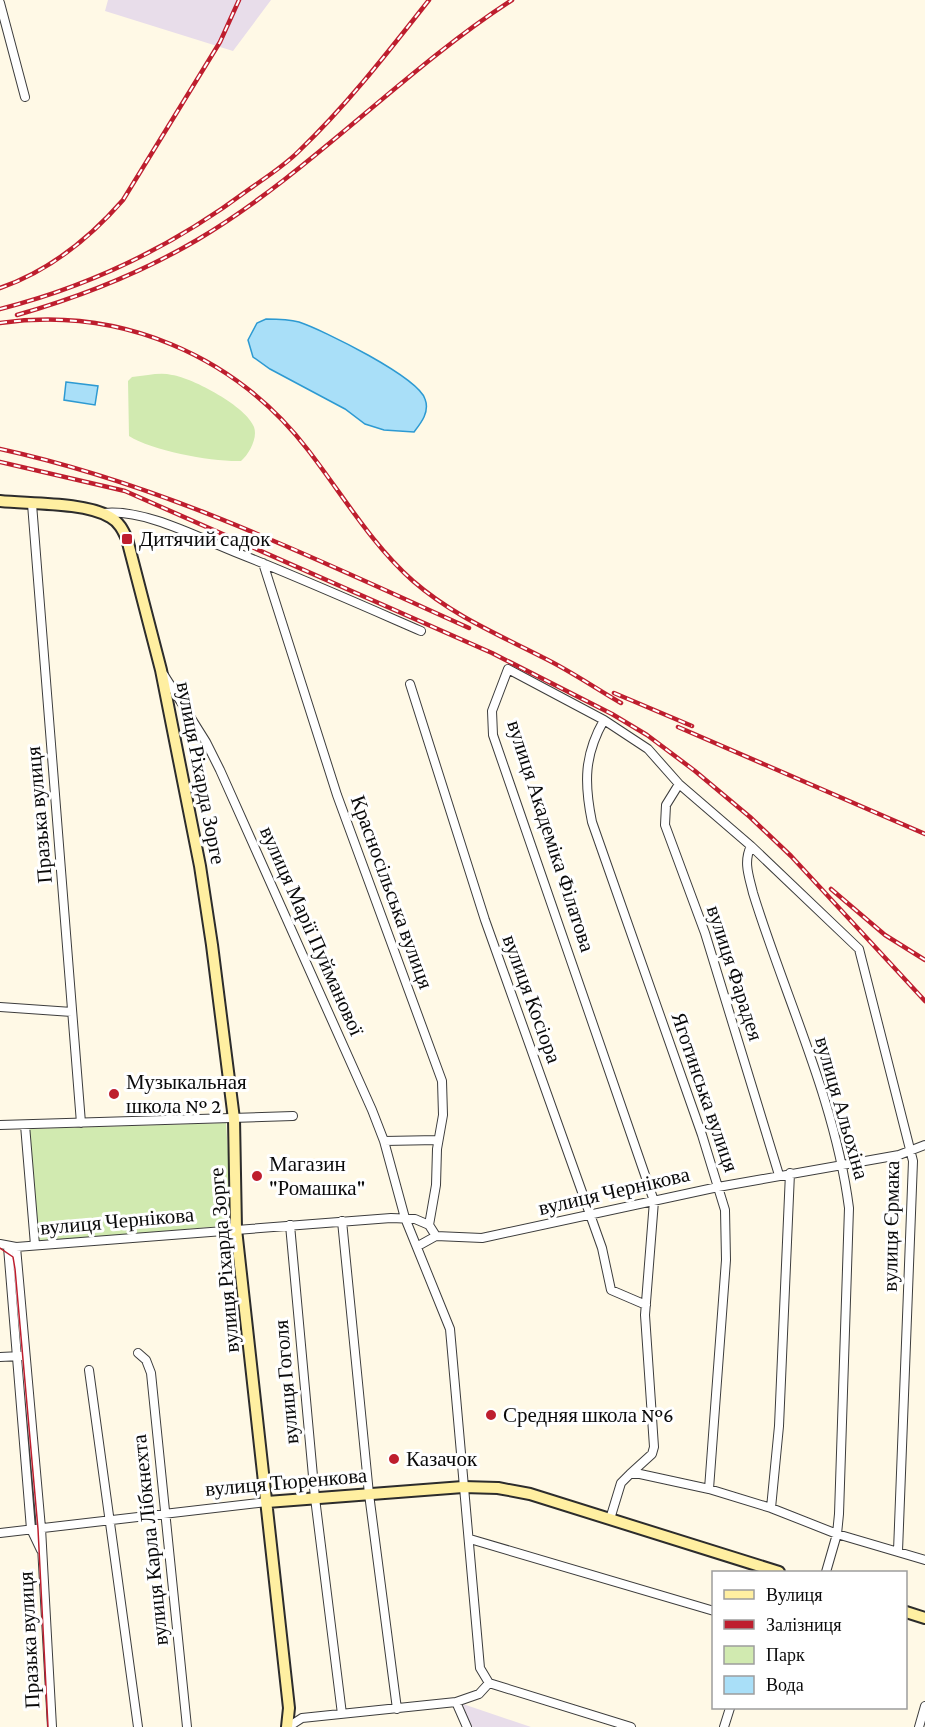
<svg xmlns="http://www.w3.org/2000/svg" width="925" height="1727" font-family="'Crimson Pro',serif">
<rect width="100%" height="100%" fill="#fff9e6"/>
<!-- industrial -->
<path fill="#e8ddea" d="M108,0h163l-38,51 -128,-40z
M463,1704l68,23h-66z"/>
<!-- green -->
<path fill="#d1eab0" d="M148,375c8,-1 16,-2 24,0 21,3 75,32 82,52 4,11 -5,27 -13,34 -28,1 -88,-10 -112,-25l-1,-55 4,-4z
M226,1123l7,102 -196,17 -8,-113z"/>
<!-- water -->
<path fill="#a9dff8" stroke="#2d9ad2" stroke-width="1.5" d="M266,319c11,0 22,0 33,3 24,8 119,55 126,77 5,13 -4,24 -11,33l-30,-2 -19,-6 -20,-15 -75,-40 -17,-12 -5,-17 9,-17z
M66,382l32,4 -3,19 -31,-5z"/>
<g fill="none" stroke-linecap="round" stroke-linejoin="round">
<defs>
<path id="street" d="M0,3l25,94
M32,504l49,619
M104,513c41,-4 93,24 131,39 63,25 124,52 186,79
M263,563l74,232 105,286 1,34 -6,34 -1,36 -7,40 7,11
M164,675l42,67 14,28 152,340 12,31 21,77 45,111 30,339 9,15 142,44
M410,684l75,236 117,328 9,42 35,15
M604,720c-20,35 -20,63 -12,102l110,313 23,75 1,50 -17,229
M679,784l-13,21 -1,20 40,108 74,242
M751,846c-8,16 -2,30 2,47 32,104 82,206 96,315l-10,306 -2,20 -11,38
M0,1007l72,5
M0,1125l293,-9
M25,1125l10,120
M384,1141l54,-1
M342,1221l27,273 28,215
M290,1225l25,273 27,216
M0,1244l16,3 375,-29 24,1 14,6
M418,1246l18,-10 46,2 236,-51 181,-32 26,-10
M8,1247l23,282 10,21
M16,1247l25,281 11,199
M138,1353l8,7 5,13 36,354
M0,1357l21,-1
M89,1370l49,357
M630,1474l22,-20 2,-7 -9,-132 9,-114 -161,-466 -1,-24 16,-42 96,51 44,29 31,35 72,62 108,103 54,212 -15,390
M771,1508l8,-82 11,-253
M610,1519l11,-36 9,-9h10l69,15 62,19 66,26 88,26
M0,1533l267,-31
M470,1539l244,72
M456,1702l11,25
M288,1727l14,-9 154,-16 23,-8 10,-11
M724,1727l6,-19
M919,1727l6,-21"/>
<path id="secondary" d="M0,501c30,3 85,1 110,16 9,5 13,13 17,22l34,131 39,196 12,79 22,174 2,110 53,479 -2,19
M267,1502l196,-15 35,1 32,6 249,78
M906,1612l19,6"/>
</defs>
<!-- street casing -->
<use href="#street" stroke="#3d3d3d" stroke-width="10"/>
<!-- secondary casing -->
<use href="#secondary" stroke="#2c2c2c" stroke-width="14"/>
<!-- street -->
<use href="#street" stroke="#fff" stroke-width="8"/>
<!-- secondary -->
<use href="#secondary" stroke="#ffefa1" stroke-width="10"/>
<!-- tram -->
<path stroke="#be1e2e" stroke-width="1.5" d="M0,1248l13,9 2,12 23,260 10,198"/>
<defs>
<path id="rail" d="M0,288c49,-17 89,-49 123,-88l97,-158 19,-42
M0,309c91,-23 173,-63 248,-119 17,-12 36,-24 51,-39 48,-46 89,-99 130,-151
M17,315c63,-18 124,-42 180,-75 113,-67 205,-169 315,-240
M0,323c120,-17 235,32 308,127 34,44 64,95 105,131 39,34 84,53 129,76 27,13 53,31 79,46
M0,449c165,36 315,110 469,179
M0,462l125,29 367,162 120,61 35,21 48,36 55,46 41,39 134,145
M614,693l78,33
M678,727l247,107
M831,889l54,46 40,25"/>
</defs>
<!-- rail casing -->
<use href="#rail" stroke="#be1e2e" stroke-width="4.5"/>
<!-- rail -->
<use href="#rail" stroke="#fff" stroke-width="2" stroke-dasharray="7" stroke-linecap="butt"/>
</g>
<!-- markers -->
<g fill="#be1e2e" stroke="#fff" stroke-width="2">
<rect x="121" y="533" width="12" height="12" rx="3"/>
<circle cx="114" cy="1094" r="6"/>
<circle cx="257" cy="1176" r="6"/>
<circle cx="491" cy="1415" r="6"/>
<circle cx="394" cy="1459" r="6"/>
</g>
<g text-anchor="middle" dominant-baseline="central" stroke-width="6" stroke-linejoin="round" paint-order="stroke">
<!-- poi labels -->
<g font-size="21" fill="#0a0a0a" stroke="#fff" text-anchor="start">
<text x="139" y="539">Дитячий садок</text>
<text x="126" y="1082">Музыкальная<tspan x="126" dy="24">школа № 2</tspan></text>
<text x="269" y="1164">Магазин<tspan x="269" dy="24">"Ромашка"</tspan></text>
<text x="503" y="1415">Средняя школа №6</text>
<text x="406" y="1459">Казачок</text>
</g>
<!-- street labels -->
<g font-size="21" fill="#0a0a0a" stroke="#fff">
<text transform="translate(201 773) rotate(79)">вулиця Ріхарда Зорге</text>
<text transform="translate(39 815) rotate(-95)">Празька вулиця</text>
<text transform="translate(551 836) rotate(72)">вулиця Академіка Філатова</text>
<text transform="translate(392 892) rotate(70)">Красносільська вулиця</text>
<text transform="translate(312 931) rotate(66)">вулиця Марії Пуйманової</text>
<text transform="translate(735 973) rotate(72)">вулиця Фарадея</text>
<text transform="translate(532 999) rotate(70)">вулиця Косіора</text>
<text transform="translate(705 1092) rotate(71)">Яготинська вулиця</text>
<text transform="translate(842 1108) rotate(74)">вулиця Альохіна</text>
<text transform="translate(614 1191) rotate(-13)">вулиця Чернікова</text>
<text transform="translate(117 1221) rotate(-5)">вулиця Чернікова</text>
<text transform="translate(891 1226) rotate(-89)">вулиця Єрмака</text>
<text transform="translate(224 1260) rotate(-95)">вулиця Ріхарда Зорге</text>
<text transform="translate(286 1382) rotate(-95)">вулиця Гоголя</text>
<text transform="translate(286 1482) rotate(-5)">вулиця Тюренкова</text>
<text transform="translate(150 1540) rotate(-96)">вулиця Карла Лібкнехта</text>
<text transform="translate(29 1640) rotate(-93)">Празька вулиця</text>
</g>
</g>
<!-- legend -->
<rect x="712" y="1571" width="195" height="138" fill="#ffffff" stroke="#9d9d9d" stroke-width="1.5"/>
<rect x="724" y="1590" width="30" height="9" fill="#ffefa1" stroke="#9d9d9d" stroke-width="1.5"/>
<text x="766" y="1601" font-size="18" fill="#0a0a0a">Вулиця</text>
<rect x="724" y="1620" width="30" height="9" fill="#be1e2e" stroke="#9d9d9d" stroke-width="1.5"/>
<text x="766" y="1631" font-size="18" fill="#0a0a0a">Залізниця</text>
<rect x="724" y="1646" width="30" height="18" fill="#d1eab0" stroke="#9d9d9d" stroke-width="1.5"/>
<text x="766" y="1661" font-size="18" fill="#0a0a0a">Парк</text>
<rect x="724" y="1676" width="30" height="18" fill="#a9dff8" stroke="#9d9d9d" stroke-width="1.5"/>
<text x="766" y="1691" font-size="18" fill="#0a0a0a">Вода</text>
</svg>
